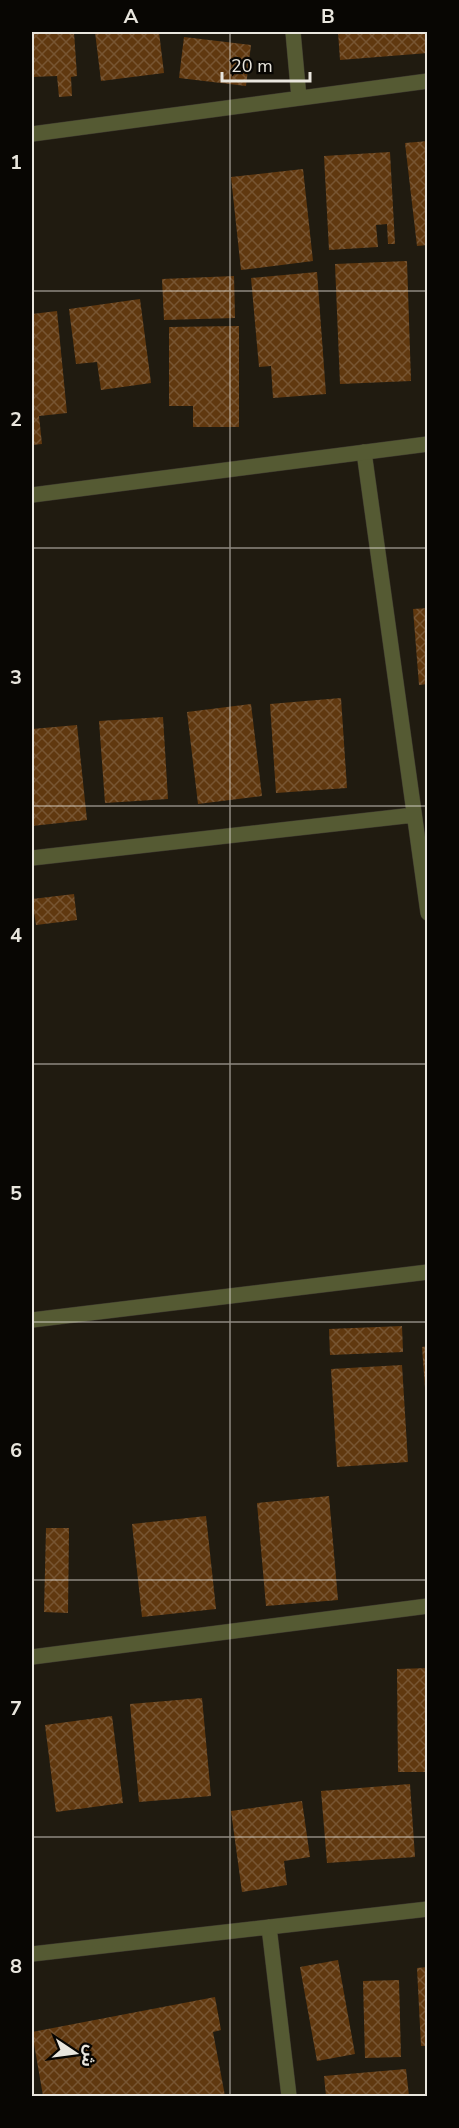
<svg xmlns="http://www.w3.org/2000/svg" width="459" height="2128" font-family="'Nunito Sans','Noto Sans Arabic',sans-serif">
<defs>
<pattern id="building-cross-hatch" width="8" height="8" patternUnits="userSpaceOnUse" patternTransform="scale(1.5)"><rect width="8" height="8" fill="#60380f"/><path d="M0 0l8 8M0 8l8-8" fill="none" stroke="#775532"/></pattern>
</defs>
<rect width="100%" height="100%" fill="#201b10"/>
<!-- building -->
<path fill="url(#building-cross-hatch)" d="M32,32h42l3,44 -6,1 1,19 -13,1 -2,-21 -25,1z
M95,32h64l5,41 -63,8z
M338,32h90v21l-88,7z
M184,37l67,8 -5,41 -67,-8z
M428,141v104l-11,1 -12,-103z
M390,152l5,92h-7l-1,-20 -11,1 2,22 -49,3 -5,-94z
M303,169l10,92 -72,9 -10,-93z
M407,261l4,120 -71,3 -5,-120z
M317,272l9,122 -53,4 -2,-32 -12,1 -8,-89z
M234,276l1,42 -71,2 -2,-41z
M140,299l11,84 -50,7 -4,-28 -21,2 -7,-55z
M57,311l10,102 -28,3 3,28 -10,1v-131z
M239,326v101h-46v-21h-24v-79z
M428,608v76l-9,1 -6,-76z
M341,698l6,90 -71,5 -6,-89z
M251,704l11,92 -64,8 -11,-92z
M163,717l5,82 -63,4 -6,-82z
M77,725l10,95 -55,6v-97z
M74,894l3,26 -41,5 -4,-26z
M402,1326l1,26 -73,3 -1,-26z
M428,1346v55h-2l-4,-54z
M402,1365l6,97 -71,5 -6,-98z
M329,1496l9,104 -72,6 -9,-103z
M206,1516l10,93 -74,8 -10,-93z
M46,1528h23l-1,85 -24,-1z
M428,1668v104h-30l-1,-103z
M202,1698l9,98 -72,6 -9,-98z
M112,1716l11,87 -67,9 -11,-87z
M410,1784l5,73 -88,6 -6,-72z
M302,1801l8,56 -26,4 3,24 -45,7 -11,-81z
M338,1960l17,94 -38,7 -17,-94z
M428,1967v79h-7l-4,-78z
M399,1980l2,77 -36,1 -2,-77z
M215,1997l6,33 -8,2 12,64h-182l-11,-64z
M406,2069l3,27h-83l-2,-20z"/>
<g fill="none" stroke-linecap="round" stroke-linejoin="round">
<defs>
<path id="minor" d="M293,32l6,66
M32,134l396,-53
M364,452l64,461
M32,858l382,-43
M32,1320l396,-48
M32,1657l396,-51
M269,1927l20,169
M32,1954l396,-45"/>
<path id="tertiary" d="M32,495l396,-51"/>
</defs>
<!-- minor casing -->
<use href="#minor" stroke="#3c372d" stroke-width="16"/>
<!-- tertiary casing -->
<use href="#tertiary" stroke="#3c372d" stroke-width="16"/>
<!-- minor -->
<use href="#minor" stroke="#555a33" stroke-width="15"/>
<!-- tertiary -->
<use href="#tertiary" stroke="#555a33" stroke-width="15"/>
</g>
<!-- grid -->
<path fill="none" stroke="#e9e6de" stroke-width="1.5" stroke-opacity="0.55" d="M230,32v2064M32,291h396M32,548h396M32,806h396M32,1064h396M32,1322h396M32,1580h396M32,1837h396"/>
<!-- border -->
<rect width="459" height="2128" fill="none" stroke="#080603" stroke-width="66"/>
<!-- north arrow -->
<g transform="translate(75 2053) rotate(103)" stroke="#080603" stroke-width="4.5" paint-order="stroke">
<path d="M0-4.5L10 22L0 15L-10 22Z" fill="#e9e6de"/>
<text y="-9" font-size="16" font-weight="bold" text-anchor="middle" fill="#e9e6de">ش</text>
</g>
<!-- scale -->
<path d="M222 72v9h88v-9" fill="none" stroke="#e9e6de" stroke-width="3"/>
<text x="231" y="72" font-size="18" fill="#e9e6de" stroke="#080603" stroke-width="4.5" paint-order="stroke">20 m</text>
<rect x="33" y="33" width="393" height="2062" fill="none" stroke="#e9e6de" stroke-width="2"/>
<g font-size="20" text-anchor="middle" font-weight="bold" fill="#e9e6de">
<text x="131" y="23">A</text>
<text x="328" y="23">B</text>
<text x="16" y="169">1</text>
<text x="16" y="426">2</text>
<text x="16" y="684">3</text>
<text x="16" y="942">4</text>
<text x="16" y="1200">5</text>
<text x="16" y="1457">6</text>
<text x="16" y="1715">7</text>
<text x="16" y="1973">8</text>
</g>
</svg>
